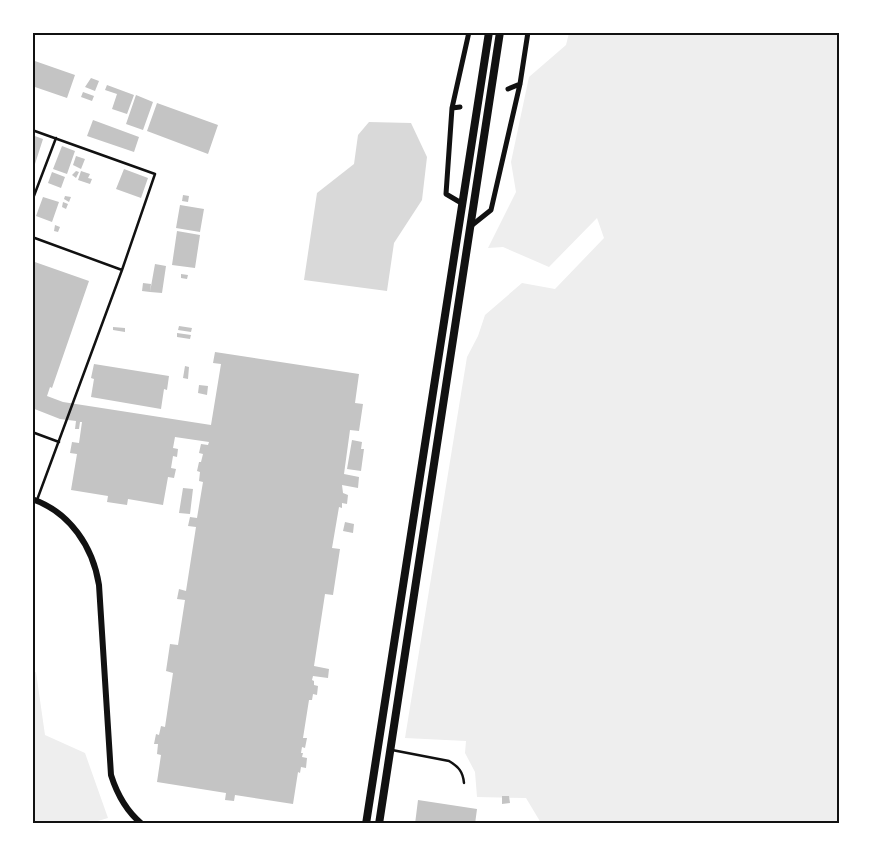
<svg xmlns="http://www.w3.org/2000/svg" width="872" height="856" font-family="Overpass,sans-serif">
<rect width="100%" height="100%" fill="#fff"/>
<!-- green -->
<path fill="#eee" d="M569,33h270v790h-298l-15,-25 -49,-1 -2,-25 -10,-19 1,-12 -61,-3 62,-381 11,-21 7,-21 37,-32 33,6 49,-51 -7,-20 -48,49 -46,-20 -15,1 28,-56 -5,-30 18,-85 37,-32z
M36,672l9,63 40,18 23,65 -17,5h-58l-1,-150z"/>
<!-- water -->
<path fill="#d9d9d9" d="M369,122l42,1 16,34 -5,43 -28,43 -7,48 -83,-11 13,-87 37,-29 4,-29z"/>
<!-- building -->
<path fill="#c4c4c4" d="M32,60l43,15 -8,23 -35,-12z
M91,78l8,3 -4,10 -10,-4z
M107,85l27,10 -7,19 -15,-5 5,-15 -12,-4z
M83,92l11,4 -2,5 -11,-4z
M136,95l17,7 -10,28 -17,-6z
M157,103l61,22 -10,29 -61,-23z
M93,120l46,17 -5,15 -47,-16z
M32,135l11,4 -8,25 -3,-1z
M62,146l13,5 -8,23 -14,-5z
M76,156l9,3 -4,10 -8,-4z
M124,169l24,9 -7,20 -25,-9z
M76,171l3,1 -3,6 -4,-3z
M81,171l9,3 -2,4 4,1 -2,5 -12,-4z
M52,172l13,5 -4,11 -13,-5z
M183,195l6,1 -1,6 -6,-1z
M65,196l6,1 -2,5 -5,-3z
M43,197l16,5 -7,20 -16,-6z
M63,202l5,2 -2,5 -4,-2z
M180,205l24,4 -4,23 -24,-4z
M55,225l5,2 -2,5 -4,-1z
M177,231l23,4 -5,33 -23,-3z
M32,261l57,20 -37,107 -2,-1 -3,9 16,6 148,23 10,-61 -8,-1 2,-11 144,22 -4,29 8,1 -4,27 -9,-1 -6,44 15,3 -1,11 -16,-3 1,8 5,2 -1,9 -5,-1v5l-3,-1 -7,41 8,1 -7,46 -8,-1 -11,72 15,3 -1,9 -15,-2 -1,4 2,1v4l4,1 -1,9 -4,-1 -1,6h-3l-6,38h4l-2,10 -3,-1 -1,6h2l-1,4 5,1 -1,10 -5,-1 -1,6 -2,-1 -5,32 -58,-9 -1,6 -9,-1 1,-7 -69,-11 4,-27 -4,-1 1,-10h-4l2,-10 3,1 2,-9 4,1 8,-54 -7,-2 4,-27 8,1 7,-45 -8,-1 2,-10 7,2 10,-64 -8,-1 2,-9 7,1 6,-36 -4,-1 1,-9 -3,-1 2,-9h2l2,-8 -4,-1 2,-9 7,1 1,-3 -34,-5 -2,11 5,1 -1,8 -4,-1 -2,12 5,1 -2,9 -6,-1 -5,28 -35,-6 -1,6 -20,-3 1,-6 -37,-6 6,-36 -7,-1 2,-11 7,1 3,-21h-2l-1,7h-4l1,-8 -16,-2 -28,-11z
M155,264l11,2 -4,27 -12,-1z
M181,274l7,1 -1,4 -6,-1z
M143,283l8,1 -1,8 -8,-1z
M179,326l13,2 -1,4 -13,-2z
M113,327l12,1v4l-12,-2z
M177,333l14,2 -1,4 -13,-2z
M94,364l75,12 -2,14 -3,-1 -3,20 -70,-12 3,-18 -3,-1z
M185,366l4,1 -1,12 -5,-1z
M199,385l9,1 -1,9 -9,-2z
M352,440l10,2 -1,7h3l-3,22 -14,-2z
M183,488l10,1 -3,25 -11,-1z
M345,522l9,2 -1,9 -10,-2z
M502,796h7l1,7 -8,1z
M418,800l59,9 -2,15h-60z"/>
<g fill="none" stroke-linecap="round" stroke-linejoin="round">
<!-- service -->
<path stroke="#111" stroke-width="2.5" d="M32,130l123,44 -33,96 -85,230
M32,201l24,-63
M32,237l90,33
M32,432l27,10
M392,750l57,11c10,6 14,11 15,22"/>
<!-- minor -->
<path stroke="#111" stroke-width="5" d="M508,89l12,-5
M452,108l8,-1
M463,204l-17,-10 6,-86 17,-76
M471,226l20,-16 29,-126 8,-52"/>
<!-- tertiary -->
<path stroke="#111" stroke-width="6" d="M32,499c38,13 61,48 67,86l12,190c6,19 15,36 31,49"/>
<!-- primary -->
<path stroke="#111" stroke-width="8" d="M366,824l123,-792
M379,824l121,-792"/>
</g>
<!-- border -->
<rect width="872" height="856" fill="none" stroke="#ffffff" stroke-width="68"/>
<rect x="34" y="34" width="804" height="788" fill="none" stroke="#111" stroke-width="2"/>
</svg>
